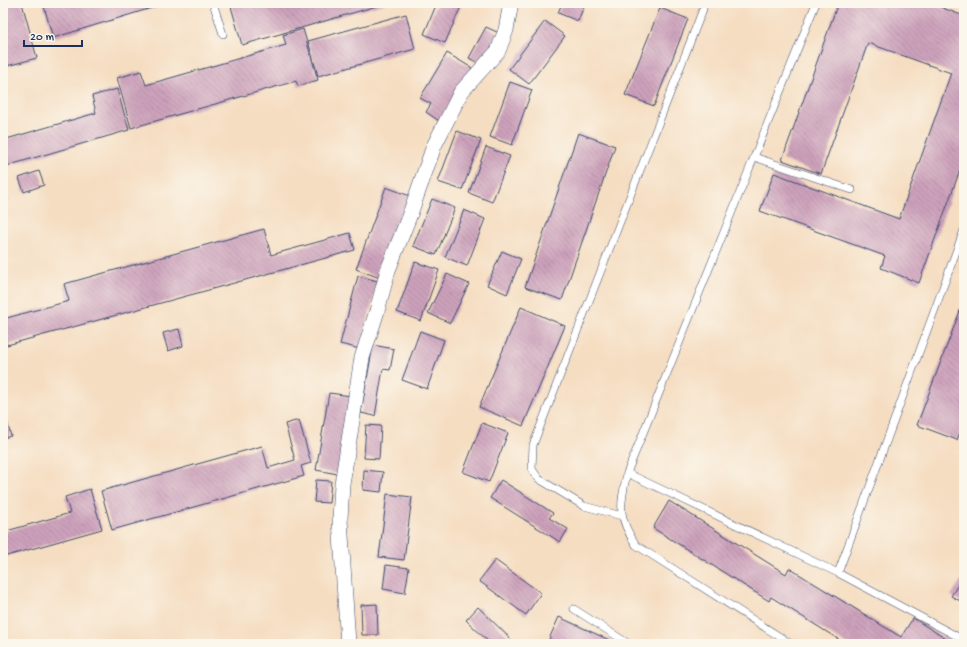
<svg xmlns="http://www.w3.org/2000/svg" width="967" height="647" font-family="'Gochi Hand',sans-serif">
<defs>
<pattern id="building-back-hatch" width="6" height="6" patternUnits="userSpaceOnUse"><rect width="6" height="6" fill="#cda1bb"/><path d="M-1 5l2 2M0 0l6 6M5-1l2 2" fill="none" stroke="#a6849b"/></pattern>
</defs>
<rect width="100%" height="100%" fill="#fbf7ec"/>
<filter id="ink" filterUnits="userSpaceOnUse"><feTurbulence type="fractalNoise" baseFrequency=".025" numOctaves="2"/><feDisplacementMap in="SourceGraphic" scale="8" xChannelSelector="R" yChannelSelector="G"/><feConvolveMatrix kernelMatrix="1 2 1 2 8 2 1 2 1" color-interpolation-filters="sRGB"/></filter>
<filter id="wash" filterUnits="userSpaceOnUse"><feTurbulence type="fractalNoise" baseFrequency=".012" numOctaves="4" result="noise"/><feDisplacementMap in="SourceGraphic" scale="16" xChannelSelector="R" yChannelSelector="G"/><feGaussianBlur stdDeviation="0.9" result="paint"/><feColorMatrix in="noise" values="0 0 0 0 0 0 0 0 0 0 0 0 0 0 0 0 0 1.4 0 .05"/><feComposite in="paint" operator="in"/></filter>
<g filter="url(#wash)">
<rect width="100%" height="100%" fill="#f5ddc1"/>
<g id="blocks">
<!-- building -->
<path fill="url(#building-back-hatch)" d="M3,3h19l15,55 -34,9z
M43,3h125l-115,35z
M230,3h157l-145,42z
M437,3l25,1 -17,39 -21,-9z
M562,3h23l-7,18 -20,-8z
M838,3h91l35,13v143l-45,124 -38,-15 4,-12 -125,-45 14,-38 125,46 52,-146 -83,-30 -47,131 -39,-14z
M660,8l28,11 -34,87 -29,-11z
M406,14l9,35 -97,27 -10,-35z
M545,21l20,15 -36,48 -20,-15z
M486,27l13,6 -17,32 -13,-7z
M303,29l15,51 -20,6 -2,-5 -165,47 -14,-50 24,-7 5,14 140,-40 -3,-10z
M447,53l25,15 -33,53 -13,-9 5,-8 -11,-6z
M510,82l22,8 -20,55 -22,-8z
M117,89l12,41 -126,37v-27l93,-27 -4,-17z
M457,131l24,9 -19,50 -24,-8z
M578,133l37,13 -53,154 -37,-13z
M486,147l24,9 -18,46 -23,-9z
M39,171l5,14 -20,7 -5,-14z
M3,184l5,17 -5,2z
M386,187l24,9 -30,82 -24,-9z
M432,199l23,9 -19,47 -23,-9z
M464,210l21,9 -18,47 -22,-9z
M264,229l7,26 79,-22 5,17 -348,95 -4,-13v-13l66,-18 -5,-17z
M502,251l19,8 -14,35 -20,-9z
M415,262l24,8 -18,51 -24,-9z
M447,274l22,10 -19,39 -22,-10z
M358,276l20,5 -18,68 -20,-5z
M964,300v122l-7,18 -40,-15z
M521,307l44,19 -42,100 -44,-19z
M179,329l4,17 -15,5 -5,-18z
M420,331l24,9 -17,49 -25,-9z
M373,345l21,4 -4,21 -7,-1 -8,47 -14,-3z
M329,393l22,3 -13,78 -22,-4z
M3,408l8,28 -8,2z
M299,420l12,43 -10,3 3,10 -192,54 -11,-39 161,-45 6,22 27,-8 -10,-36z
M482,423l26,10 -19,49 -26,-10z
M366,425l15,1 -2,33 -15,-1z
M364,470l19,2 -2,20 -18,-2z
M316,480l15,1 -2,22 -15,-1z
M501,480l52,33 -4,5 19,11 -8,13 -70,-44z
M90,489l12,40 -99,28v-25l67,-19 -5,-16z
M387,494l25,3 -8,63 -25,-3z
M669,501l117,73 3,-6 112,69 12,-19 41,26h-108l-75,-47 -2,4 -116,-73z
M495,560l46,33 -15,22 -47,-34z
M386,565l23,3 -4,25 -22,-4z
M961,580l3,2v21l-13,-7z
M377,604l1,31h-16l-1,-30z
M478,607l38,37h-25l-25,-24z
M559,617l59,27h-57l-12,-5z"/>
</g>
</g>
<g filter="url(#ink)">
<use href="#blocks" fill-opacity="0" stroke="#3c496d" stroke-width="1"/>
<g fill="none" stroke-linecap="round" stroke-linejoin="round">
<defs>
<path id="service" d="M213,3l10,31
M816,3l-189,470 211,100 126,-343
M754,157l98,33
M627,473c-7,33 -10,43 9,72l155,99
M622,516l-38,-10 -45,-27 -7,-10 1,-24 170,-436
M838,573l126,67
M574,609l55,35"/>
<path id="minor" d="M348,644l-8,-125 2,-35 20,-126 15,-47 11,-41 22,-56 24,-68 27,-54 37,-41 8,-21 5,-27"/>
</defs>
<!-- service casing -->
<use href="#service" stroke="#3c496d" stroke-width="8"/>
<!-- minor casing -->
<use href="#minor" stroke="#3c496d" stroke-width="16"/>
<!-- service -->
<use href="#service" stroke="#fff" stroke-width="7"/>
<!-- minor -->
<use href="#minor" stroke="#fff" stroke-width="15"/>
</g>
</g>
<!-- margin -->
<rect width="967" height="647" fill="none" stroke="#fbf7ec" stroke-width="16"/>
<!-- scale -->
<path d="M24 40v6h58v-6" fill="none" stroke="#1b2f5e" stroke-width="2"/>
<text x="30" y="40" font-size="12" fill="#1b2f5e" stroke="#fbf7ec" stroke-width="3" paint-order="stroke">20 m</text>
</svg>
